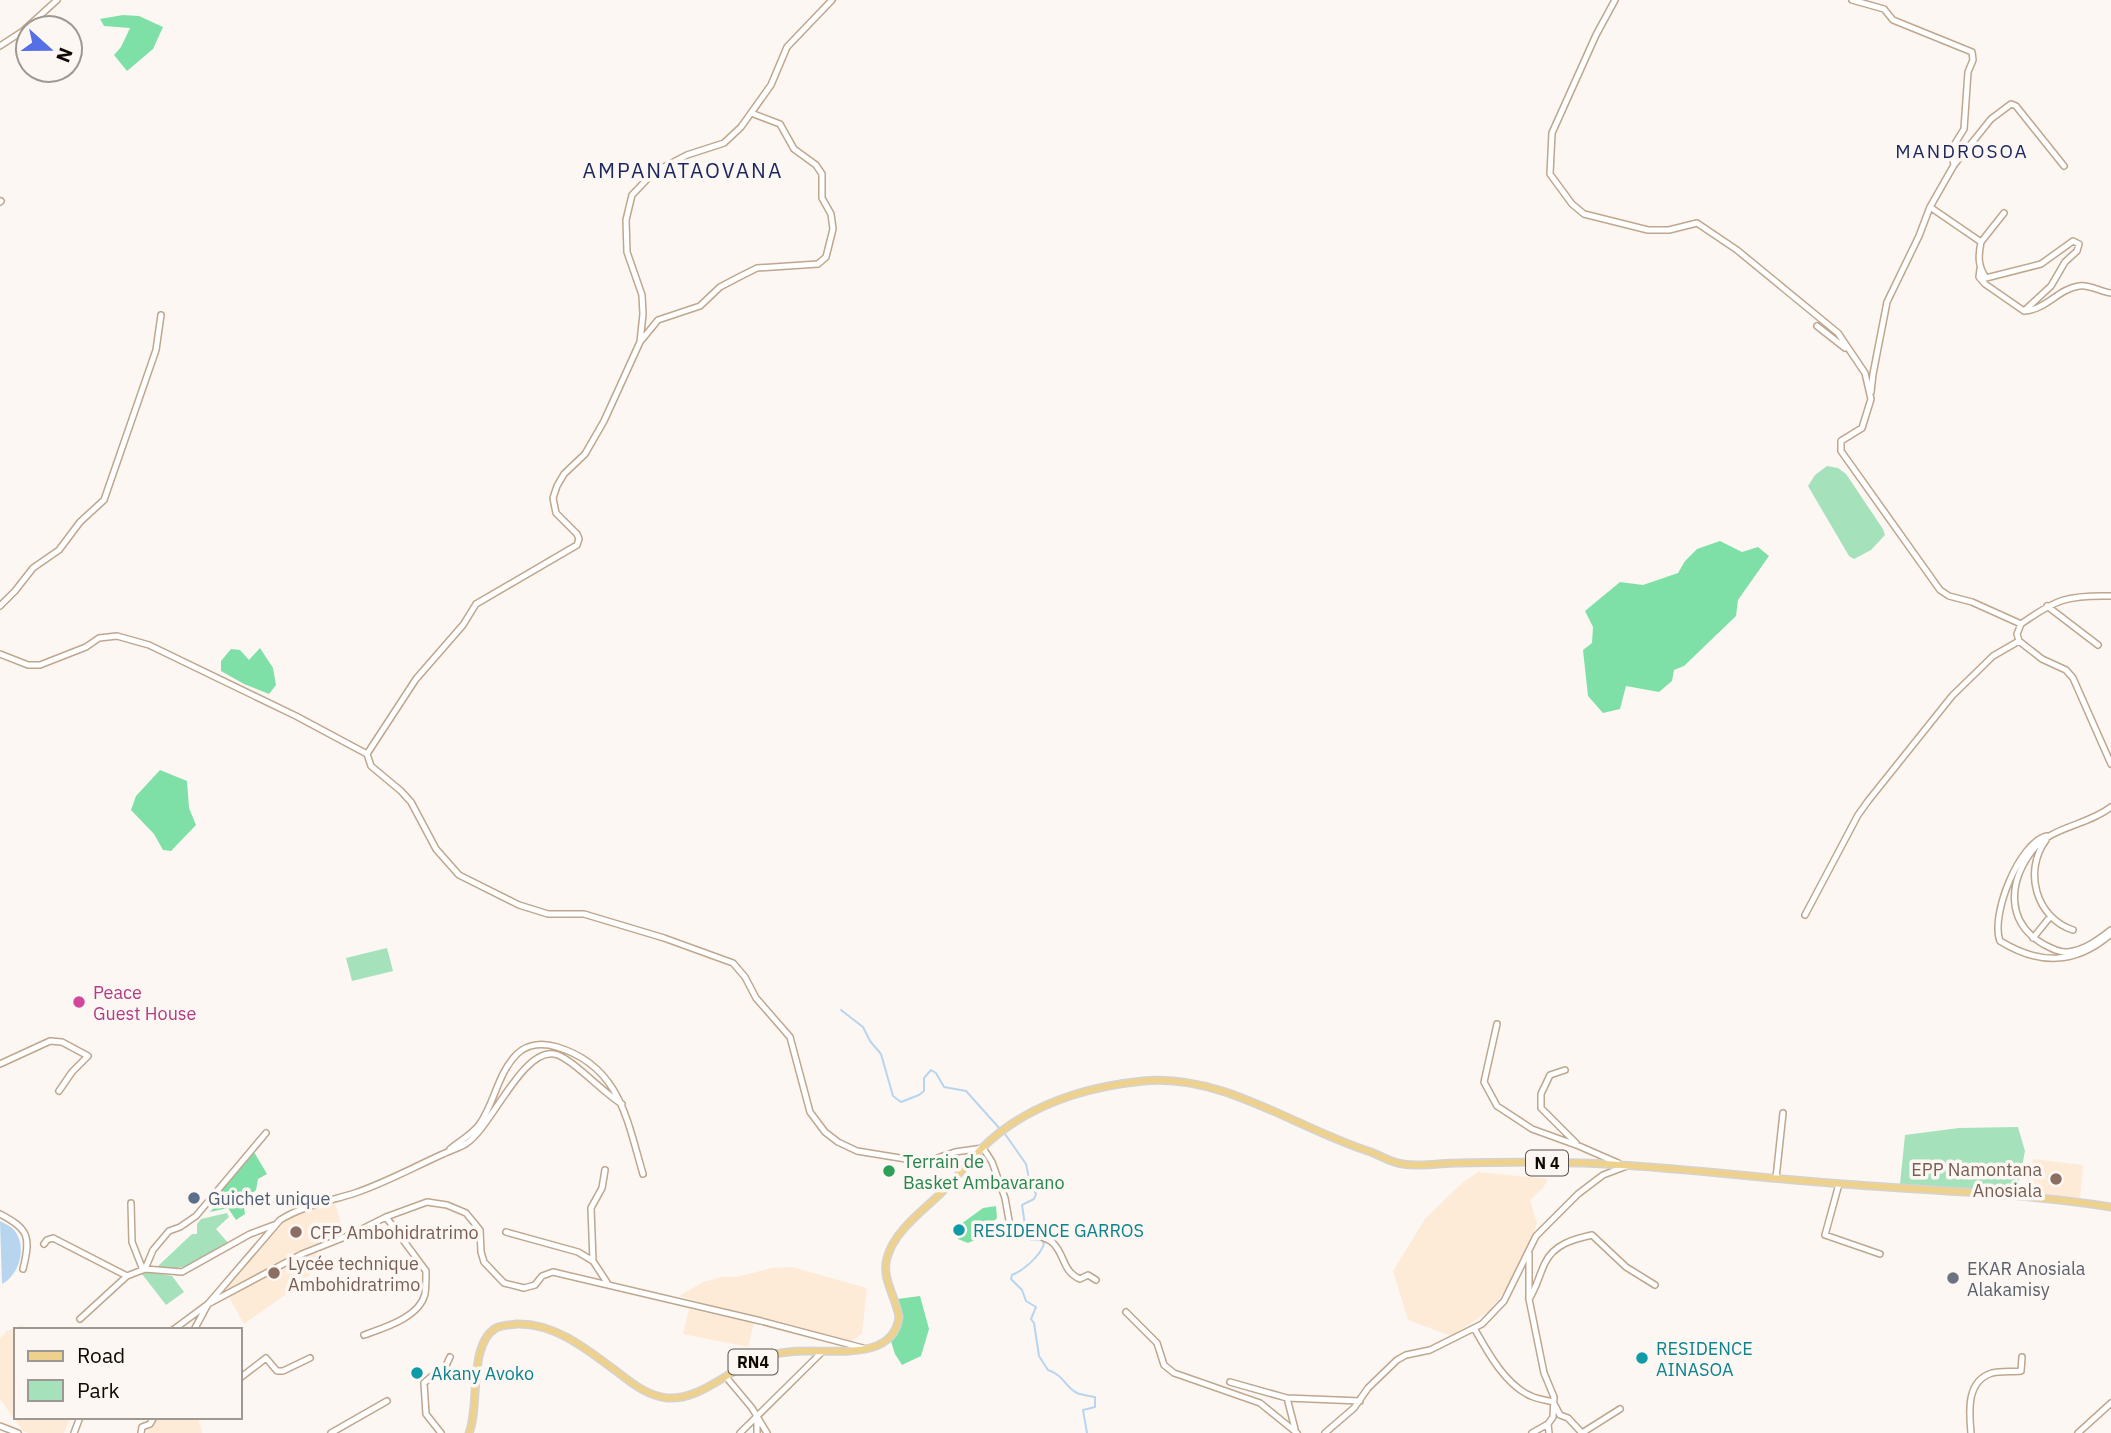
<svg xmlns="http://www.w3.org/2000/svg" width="2111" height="1433" font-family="'IBM Plex Sans',sans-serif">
<rect width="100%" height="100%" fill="#fcf7f2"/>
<!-- built -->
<path fill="#fdebd8" d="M2033,1159l50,6 -3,34 -52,-6z
M1478,1172l70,7 -5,9 -13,12 7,23 -5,16 -23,46 -20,26 -38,25 -43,-16 -15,-49 32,-52 37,-36z
M334,1201l7,22 -25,12 6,15 -2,13 -17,19 -59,42 -20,-36 60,-68 9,-6z
M792,1267l75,21 -5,46 -16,10 -167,-48 24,-14 19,-5h15l35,-9z
M689,1309l65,14 -6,24 -65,-13z
M22,1325l4,5h-10v87h55l-7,16h-36l-5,-2 -23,-32v-61l7,-7z
M150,1417h48l4,16h-55z"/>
<!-- green -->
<path fill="#a5e1bb" d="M1827,466l11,2 8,6 37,55 2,6 -14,15 -17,9 -5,-3 -41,-70 7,-11z
M387,948l6,23 -41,10 -6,-23z
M2018,1127l7,24 -8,41 -117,-8 5,-49 54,-7z
M227,1213l2,4 -13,12 13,15c-24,13 -45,30 -72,23l35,-33h5v-10l4,-5z
M148,1272l24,4 12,16 -18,13 -24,-31z"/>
<!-- forest -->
<path fill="#7fe0a7" d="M123,15l16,1 24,11 -10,22 -26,22 -13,-16 7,-8 9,-19 -26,-2 -4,-7z
M1720,541l22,11 16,-5 11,9 -31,44 -2,16 -52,50 -10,4 -2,11 -13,11 -33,-6 -6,23 -17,4 -15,-17 -5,-46 9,-7 1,-16 -8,-16 35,-29 23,3 35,-12 7,-12 12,-12z
M260,648l13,20 3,17 -7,9 -25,-10 -23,-13v-10l10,-12 9,1 9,10z
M160,770l27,11 2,27 7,17 -25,26 -8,-1 -9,-16 -23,-24 5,-14z
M254,1152l13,22 -9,5 -2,11 -13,11 2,13 -9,6 -8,-12 -18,4 11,-12 -6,-5z
M996,1206l1,12 -20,21 -9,4 -10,-4 3,-15 22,-16z
M920,1296l9,33 -8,27 -19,9 -7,-11 -5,-16 5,-7 2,-32z"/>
<!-- water -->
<path fill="#b8d5f0" d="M0,1221c5,3 11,5 14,9 14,17 5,45 -12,54z"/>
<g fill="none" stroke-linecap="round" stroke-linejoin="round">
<!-- stream -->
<path stroke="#b8d5f0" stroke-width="2" d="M841,1010l22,17 7,14 11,13 12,42 8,6 18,-7 5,-4v-13l7,-8 5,3 8,14 22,4 35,39
M1005,1134l21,30 4,19 6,11 -2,5 -12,6 3,20
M1025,1231v4l6,5h11l2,4c-4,12 -20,26 -32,31l-1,4 11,11 4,11 10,6 -5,12 3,4 5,33 9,14c16,5 16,16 29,23 5,2 12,3 18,4v10l-12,3 4,23"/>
<defs>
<path id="minor" d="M1615,0l-19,35 -44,98 -2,41 22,30 12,10 64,16h21l28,-7 40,27 101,83 27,40 6,26 -9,29 -21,13v10l99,139 9,6 23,6 49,22c35,-25 47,-29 90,-28
M1852,0l32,9 9,11 79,32 1,8 -5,12 -4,57 -13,21 3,15
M0,46l23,-15 34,-31
M0,202l1,-1
M1930,207l51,35c-3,15 -3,24 5,36l55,-14 32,-23 6,3 -2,7 -12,11 -14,24 -27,25c22,-1 34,-22 55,-25 10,-2 22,6 32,7
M1981,242l23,-29
M1980,269l-1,8 6,7 39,27
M1817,326l28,22
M640,342l18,-22 42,-14 20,-19 21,-11 16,-8 61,-4 8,-7 7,-28 -2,-15 -9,-16v-24l-6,-9 -22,-16 -14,-25 -29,-11
M1871,392l2,-18 14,-72 32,-66 11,-29 24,-42 37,-46 20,-15 5,2 48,60
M0,606l15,-15 18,-23 26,-18 21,-28 24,-22 52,-150 5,-35
M2047,606l51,39
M2019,641l23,18 24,11 7,8 38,86
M0,654l28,11h12l46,-18 13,-9 18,-2 32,9 147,71 71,38 4,12 30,25 10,11 25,47 23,26 60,30 29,9h36l80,24 69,25 12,14 11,21 34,39 20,75 15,20 13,10 19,9 55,9 22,-1 21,-7 28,-4 9,14 13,36 5,28 4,3 5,-2 11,2c6,9 17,7 24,15 11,12 9,28 26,35l8,-4 8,5
M367,754l49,-75 47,-54 13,-21 101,-59 2,-6 -2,-5 -21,-21 -3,-15 4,-12 7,-12 21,-20 19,-33 36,-79 3,-28 -1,-19 -15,-43 -1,-32 6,-25 22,-23 33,-17 37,-12 17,-16 30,-42 16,-38 45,-47
M2111,807c-24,19 -60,19 -79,44 -24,32 -26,71 11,93 8,4 16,9 25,8 17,-2 30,-12 43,-22
M2047,836c-28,6 -57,80 -47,105 39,24 75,24 111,-7
M2046,840c-23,31 -10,78 27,90
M1805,915l53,-100 10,-14 84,-105 41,-40 26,-15 -2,-7 4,-10
M2033,938l17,-21
M1497,1024l-13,58 13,24 35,23 47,17 39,17
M0,1064l50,-23 12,1 26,14 -16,16 -13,19
M1565,1070l-15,5 -9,19v14l35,35
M450,1149c10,-8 21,-14 29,-24 16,-22 18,-51 38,-71 11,-11 27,-11 40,-7 63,19 70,73 86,127
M1776,1178l7,-65
M1839,1184l-14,51 55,19
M131,1203l1,39 11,28
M0,1214c29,15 31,23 23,55
M506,1232l72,20 15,9 15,23
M44,1244l3,-4 6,-2 74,38
M1529,1254v45l15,74 10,24 -1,20 -5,7
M593,1261l-2,-53 11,-20 3,-18
M145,1269l8,-19 16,-19 11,-4 16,-11 70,-83
M1529,1299c8,-12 10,-24 16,-36 9,-19 29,-24 47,-28l34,32 29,18
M1126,1312l31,31 7,22 10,8 86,30 37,30
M80,1319l47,-43 18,-7 37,3 68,-38 24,-9
M1474,1328c13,23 31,57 57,68 6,3 15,4 22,6l7,13 8,3 14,15 38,-24
M173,1330l35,-26 94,-50 48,-19 36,-18 41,-15 20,3 19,8 14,17 1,22 3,10 20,21 20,5 11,-3 7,-9 11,-4 208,49 102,27
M194,1330l14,-26 72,-84c22,-14 50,-19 75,-27 30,-10 59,-26 88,-39 8,-4 17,-6 24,-11 25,-17 55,-94 87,-89 16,2 50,40 68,50
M364,1335c19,-7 55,-17 61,-41 1,-7 1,-16 1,-23l-40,-54
M726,1377l26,31 15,25
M240,1378l26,-20 11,13h6l27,-13
M1230,1382l57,16 73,3
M1287,1398l8,31
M0,1426l18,7
M74,1433l6,-16
M141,1433l1,-6 8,-3 4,-7
M331,1433l56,-32
M441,1433l-15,-19 -2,-31 8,-7h9l9,-19
M740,1433l82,-81
M757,1433v-13
M1325,1433l29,-25 14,-20 29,-28 9,-5 24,-5 52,-26 22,-23 32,-65 42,-42 25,-19 24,-9
M1532,1433l16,-9 1,9
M1971,1433c-2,-21 -5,-52 21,-60 9,-2 20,-1 29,-2l1,-14
M2078,1433l33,-30"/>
<path id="major" d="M469,1433c11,-26 -1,-89 27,-105 6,-3 15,-3 21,-4 40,-1 73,28 103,50 14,11 29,22 47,24 29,2 53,-20 77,-32 14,-8 29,-13 45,-14 34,-5 104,13 110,-35 -3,-20 -18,-39 -12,-59 7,-26 33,-45 52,-63 15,-14 28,-31 42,-46 43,-43 103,-62 162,-68 80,-8 154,48 228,71 10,4 21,11 32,12 17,3 38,-1 55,-1 41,-1 83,-1 124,0 88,3 174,15 261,21 90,7 179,9 268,23"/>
</defs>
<!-- minor casing -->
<use href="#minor" stroke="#bea78e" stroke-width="8"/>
<!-- major casing -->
<use href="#major" stroke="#d4d3d2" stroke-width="9"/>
<!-- minor -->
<use href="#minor" stroke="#fff" stroke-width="5"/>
<!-- major -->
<use href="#major" stroke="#eed18d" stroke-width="6"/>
</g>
<!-- markers -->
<circle fill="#d1479c" stroke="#fcf7f2" stroke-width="2.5" cx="79" cy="1002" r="7"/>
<circle fill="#2e9e5b" stroke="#fcf7f2" stroke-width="2.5" cx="889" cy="1171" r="7"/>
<g fill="#8d6e63" stroke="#fcf7f2" stroke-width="2.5">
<circle cx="2056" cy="1179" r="7"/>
<circle cx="296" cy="1232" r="7"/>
<circle cx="274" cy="1273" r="7"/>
</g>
<circle fill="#5c6f8a" stroke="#fcf7f2" stroke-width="2.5" cx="194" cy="1198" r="7"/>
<g fill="#0f9aa8" stroke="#fcf7f2" stroke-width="2.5">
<circle cx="959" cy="1230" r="7"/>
<circle cx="1642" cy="1358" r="7"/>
<circle cx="417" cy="1373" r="7"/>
</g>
<circle fill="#6b7280" stroke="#fcf7f2" stroke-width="2.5" cx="1953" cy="1278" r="7"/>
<g text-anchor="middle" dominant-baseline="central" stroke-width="7" stroke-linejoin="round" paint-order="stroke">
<!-- shield labels -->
<g fill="#fcf7f2" stroke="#58514b" stroke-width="2">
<rect x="1526" y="1150.5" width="42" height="25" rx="5"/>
<rect x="728.5" y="1349.5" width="49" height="25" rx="5"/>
</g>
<g font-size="16" font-weight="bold" fill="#110a03">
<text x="1547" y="1163">N 4</text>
<text x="753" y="1362">RN4</text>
</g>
<!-- hotel labels -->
<g font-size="18" fill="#b23c85" stroke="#fcf7f2" text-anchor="start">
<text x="93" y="992">Peace<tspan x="93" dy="21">Guest House</tspan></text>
</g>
<!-- leisure labels -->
<g font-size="18" fill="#27864d" stroke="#fcf7f2" text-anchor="start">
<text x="903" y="1161">Terrain de<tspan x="903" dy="21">Basket Ambavarano</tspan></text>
</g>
<!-- education labels -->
<g font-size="18" fill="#785e54" stroke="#fcf7f2" text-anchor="start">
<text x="2042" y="1169" text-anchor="end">EPP Namontana<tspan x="2042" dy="21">Anosiala</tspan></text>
<text x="310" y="1232">CFP Ambohidratrimo</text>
<text x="288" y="1263">Lycée technique<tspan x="288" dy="21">Ambohidratrimo</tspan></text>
</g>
<!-- service labels -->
<g font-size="18" fill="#4e5e75" stroke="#fcf7f2" text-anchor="start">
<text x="208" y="1198">Guichet unique</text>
</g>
<!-- culture labels -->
<g font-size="18" fill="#0d838f" stroke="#fcf7f2" text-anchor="start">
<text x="973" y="1230">RESIDENCE GARROS</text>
<text x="1656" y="1348">RESIDENCE<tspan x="1656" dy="21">AINASOA</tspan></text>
<text x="431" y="1373">Akany Avoko</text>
</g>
<!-- worship labels -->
<g font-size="18" fill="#5b616d" stroke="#fcf7f2" text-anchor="start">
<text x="1967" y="1268">EKAR Anosiala<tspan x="1967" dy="21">Alakamisy</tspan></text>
</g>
<!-- neighbourhood labels -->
<g font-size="19" letter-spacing="2" fill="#1b275e" stroke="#fcf7f2">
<text x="1962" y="151">MANDROSOA</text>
</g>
<!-- quarter labels -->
<g font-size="21" letter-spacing="2" fill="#1b275e" stroke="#fcf7f2">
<text x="683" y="170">AMPANATAOVANA</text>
</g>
</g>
<!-- legend -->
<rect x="14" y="1328" width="228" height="91" fill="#fcf7f2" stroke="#9e9892" stroke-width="2"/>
<rect x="28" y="1351" width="35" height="10" fill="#eed18d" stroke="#9e9892" stroke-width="2"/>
<text x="77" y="1363" font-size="21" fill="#110a03">Road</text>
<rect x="28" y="1380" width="35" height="21" fill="#a5e1bb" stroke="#9e9892" stroke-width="2"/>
<text x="77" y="1398" font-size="21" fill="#110a03">Park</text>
<!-- north arrow -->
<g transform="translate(49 49) rotate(111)"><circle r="33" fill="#fcf7f2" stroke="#9e9892" stroke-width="2"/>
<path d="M0-5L12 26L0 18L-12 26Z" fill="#5570e6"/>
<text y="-10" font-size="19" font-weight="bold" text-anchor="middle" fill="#110a03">N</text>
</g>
</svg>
